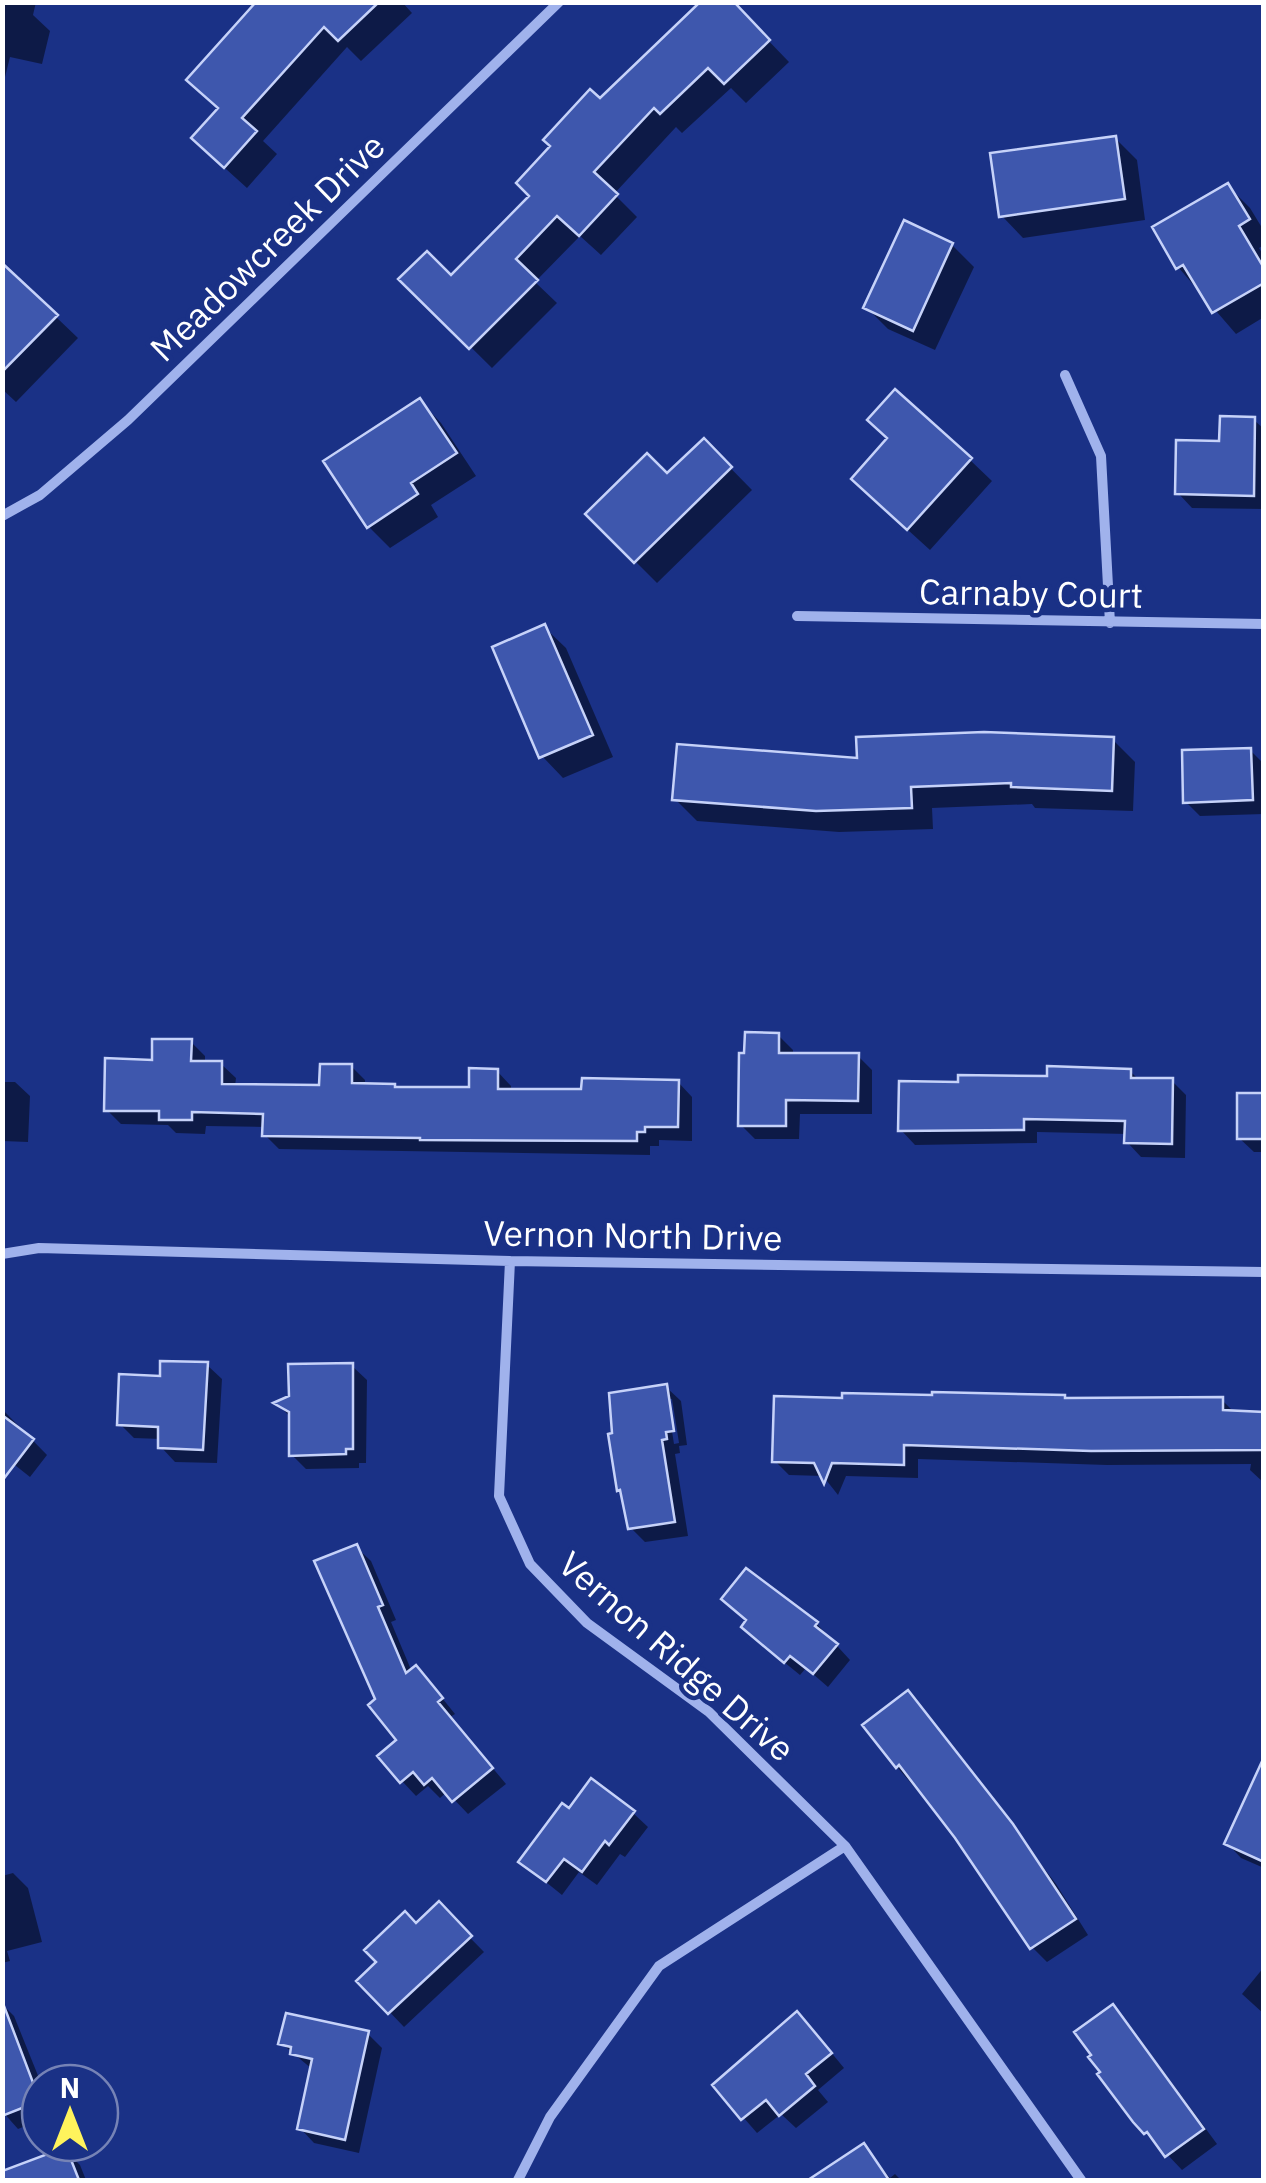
<svg xmlns="http://www.w3.org/2000/svg" width="1266" height="2183" font-family="'IBM Plex Sans',sans-serif">
<rect width="100%" height="100%" fill="#1a3186"/>
<!-- shadow -->
<path fill="#0007" fill-rule="evenodd" d="M2,2h34l-3,13 17,16 -8,33 -32,-7 -8,32z
M267,2h135l10,11 -51,48 -14,-14 -84,94 14,13 -30,34 -31,-28 4,-51z
M731,2l58,60 -43,41 -15,-15 -49,45 -6,-6 -62,67 23,23 -36,38 -21,-19 -45,46 22,21 -65,65 -90,-89 49,-1 81,-82 68,-95z
M1115,138l22,22 8,60 -122,18 -21,-22z
M1228,186l22,22 14,23v14l-5,3 5,8v61l-28,17 -58,-67z
M952,245l22,22 -39,83 -47,-21 -22,-22z
M2,276l54,41 22,21 -62,64 -14,-13z
M420,401l21,22 35,53 -45,29 7,12 -48,31 -22,-22z
M1254,420l10,9v80l-72,-1 -14,-15z
M890,439l80,21 22,21 -62,69 -54,-49z
M704,441l48,49 -95,93 -69,-69 79,-37z
M544,627l22,21 47,109 -50,21 -21,-22z
M1113,740l22,22 -2,49 -98,-3 -3,-4 -100,4 1,21 -94,3 -142,-11 -22,-22 184,-38z
M1250,750l14,14v50l-64,2 -14,-14z
M778,1035l15,15v5l65,1 14,14v44h-72l-1,25h-44l-14,-14 6,-70z
M191,1042l14,14v7l16,1 15,14 -1,8 87,1 29,-21 14,14v6l32,3 74,1 26,-19 14,15v5l73,1 94,-10 14,15v44l-33,-1v6h-9v9l-371,-6 -14,-14v-8l-59,-1 -1,8 -29,-1 -8,-8 -47,-1 -14,-14 47,-48z
M1130,1071l9,9 33,1 14,14 -1,63 -44,-1 -14,-15v-8l-90,-2v11l-122,2 -14,-15 59,-45z
M2,1082h13l15,14 -2,46 -26,-1z
M1264,1096v56h-10l-15,-14z
M207,1365l15,14 -5,84 -42,-1 -14,-15v-8l-27,-1 -14,-14 42,-46z
M352,1366l15,14 -1,83h-7v5l-53,1 -14,-14 -1,-37 -13,-14z
M666,1387l15,14 6,44 -8,1 1,7 -5,1 13,82 -43,6 -14,-14zM667,1399h5l7,44 -5,1z
M1067,1400h155l13,13 29,1v69l-14,-13 1,-6 -144,1 -189,-6v19l-72,-2 -8,19 -15,-19 -34,-1 -14,-14z
M2,1409l45,46 -17,22 -24,-19 -4,5z
M356,1547l15,14 25,59 -5,2 21,50 18,11 25,31 -5,3 56,67 -38,30 -21,-22 -7,6 -12,-12 -12,10 -14,-15 -2,-40 -22,-41z
M747,1571l70,53 33,36 -22,27 -22,-19 -6,7 -42,-34 -10,-19z
M908,1693l14,14 134,177 32,51 -41,27 -15,-15 -75,-111 -60,-69z
M1264,1763v105l-23,-10 -14,-15z
M570,1811l63,2 15,14 -23,30 -5,-3 -23,31 -18,-13 -17,23 -41,-33z
M13,1873l15,15 14,54 -35,9 3,10 -8,2v-87z
M438,1905l46,47 -80,75 -44,-46z
M1264,1967v47l-22,-20z
M2,2004l12,12 27,67 -1,37 -22,9 -16,-18z
M1113,2007l14,15 90,122 -35,26 -36,-38 -51,-76z
M811,2028l33,40 -26,22 10,12 -32,26 -15,-14 -24,19 -42,-48z
M368,2034l14,14 -23,105 -45,-10 -14,-15 12,-59 -31,-26z
M864,2146l26,32 5,-4 6,6h-89z
M65,2150l15,15 6,15h-56l-5,-14z"/>
<!-- building -->
<path fill="#3e57ad" stroke="#c6d2f9" stroke-width="2.5" d="M256,2h123l-41,39 -14,-14 -82,91 15,13 -33,37 -33,-30 27,-30 -32,-28z
M700,2h34l36,38 -46,44 -16,-16 -48,46 -6,-6 -60,64 24,22 -39,42 -22,-20 -41,43 22,21 -69,69 -71,-70 29,-28 24,24 78,-79 -13,-13 34,-37 -7,-6 47,-51 10,9z
M1116,136l9,63 -126,18 -9,-64z
M1228,183l22,36 -11,7 25,42v15l-52,30 -29,-48 -7,4 -24,-42z
M904,220l49,23 -40,88 -50,-23z
M2,263l56,52 -56,57z
M895,389l77,69 -65,72 -56,-51 36,-41 -20,-18z
M420,398l37,55 -46,30 7,11 -51,34 -44,-67z
M1220,416l35,1 -1,79 -79,-2 1,-54 43,1z
M704,438l28,29 -98,96 -49,-49 62,-61 20,20z
M545,624l48,111 -54,23 -47,-111z
M984,732l130,5 -2,54 -101,-4v-4l-100,4 1,21 -96,3 -144,-11 5,-56 180,14 -1,-21z
M1251,748l2,52 -70,3 -1,-53z
M745,1032l34,1v20h80l-1,48 -72,-1v26h-48l1,-73h5z
M152,1039h40l-1,22h31v23l97,1 1,-21h32v19l43,1v3h74v-19l29,1v20h83l1,-11 97,2 -1,47h-33v5h-8v9l-217,-1v-2l-158,-2 1,-22 -71,-2v8h-33v-9h-55l1,-53 47,2z
M1047,1066l84,3v9h42l-1,66 -48,-1 1,-22 -101,-2v11l-126,1 1,-50 59,1v-7l89,1z
M1237,1093h27v46h-27z
M160,1361l48,1 -5,88 -45,-2v-21l-41,-2 2,-51 41,2z
M353,1363v86h-7v5l-57,2v-44l-16,-9 16,-7 -1,-32z
M667,1384l7,47 -8,1 1,7 -5,1 13,82 -47,7 -8,-39 -3,1 -9,-57 4,-1 -3,-40z
M932,1392l133,3v3l158,-1v13l41,2v38l-173,1 -187,-6v20l-72,-2 -8,21 -10,-21 -42,-1 2,-66 68,2v-5l90,2z
M2,1415l32,24 -32,42z
M357,1544l26,61 -5,2 28,66 10,-8 27,33 -5,4 55,66 -41,34 -20,-24 -8,7 -11,-13 -13,11 -23,-27 19,-16 -28,-35 7,-6 -61,-138z
M746,1568l72,54 -3,4 23,18 -25,30 -23,-18 -6,7 -43,-36 5,-7 -25,-21z
M908,1690l105,134 63,95 -46,30 -75,-111 -56,-73 -3,3 -34,-43z
M1264,1757v105l-40,-18z
M591,1778l44,33 -26,34 -4,-4 -23,31 -18,-13 -18,23 -28,-20 44,-59 7,5z
M439,1901l33,35 -84,78 -32,-33 20,-19 -12,-12 41,-39 11,12z
M1113,2004l91,125 -39,28 -18,-25 -3,2 -11,-12 -36,-48 3,-2 -12,-15 3,-2 -17,-23z
M4,2006l36,95 -38,15v-110z
M797,2011l35,42 -26,21 9,12 -36,30 -13,-16 -25,20 -29,-35z
M286,2013l83,18 -24,109 -48,-11 15,-70 -22,-5 1,-7 -13,-3z
M864,2143l25,37h-81z
M66,2147l13,33h-77v-9z"/>
<g fill="none" stroke-linecap="round" stroke-linejoin="round">
<!-- minor -->
<path stroke="#a0b2ec" stroke-width="10" d="M1065,375l36,81 9,167
M2,516l38,-21 88,-75 431,-418
M797,616l467,8
M2,1254l37,-6 471,13 754,11
M510,1261l-11,235 31,68 57,59 122,89 136,134 236,334
M518,2180l32,-63 109,-151 186,-120"/>
</g>
<g text-anchor="middle" dominant-baseline="central" stroke-width="9" stroke-linejoin="round" paint-order="stroke">
<!-- street labels -->
<g font-size="35" fill="#fff" stroke="#1a3186">
<text transform="translate(267 247) rotate(-44)">Meadowcreek Drive</text>
<text transform="translate(1031 593) rotate(1)">Carnaby Court</text>
<text transform="translate(633 1235) rotate(1)">Vernon North Drive</text>
<text transform="translate(677 1656) rotate(41)">Vernon Ridge Drive</text>
</g>
</g>
<!-- border -->
<rect width="1266" height="2183" fill="none" stroke="#ffffff" stroke-width="10"/>
<!-- north arrow -->
<g transform="translate(70 2113)"><circle r="48" fill="#1a3186" stroke="#7683b6" stroke-width="2.5"/>
<path d="M0-8L18 38L0 25L-18 38Z" fill="#fff35c"/>
<text y="-15" font-size="28" font-weight="bold" text-anchor="middle" fill="#ffffff">N</text>
</g>
</svg>
